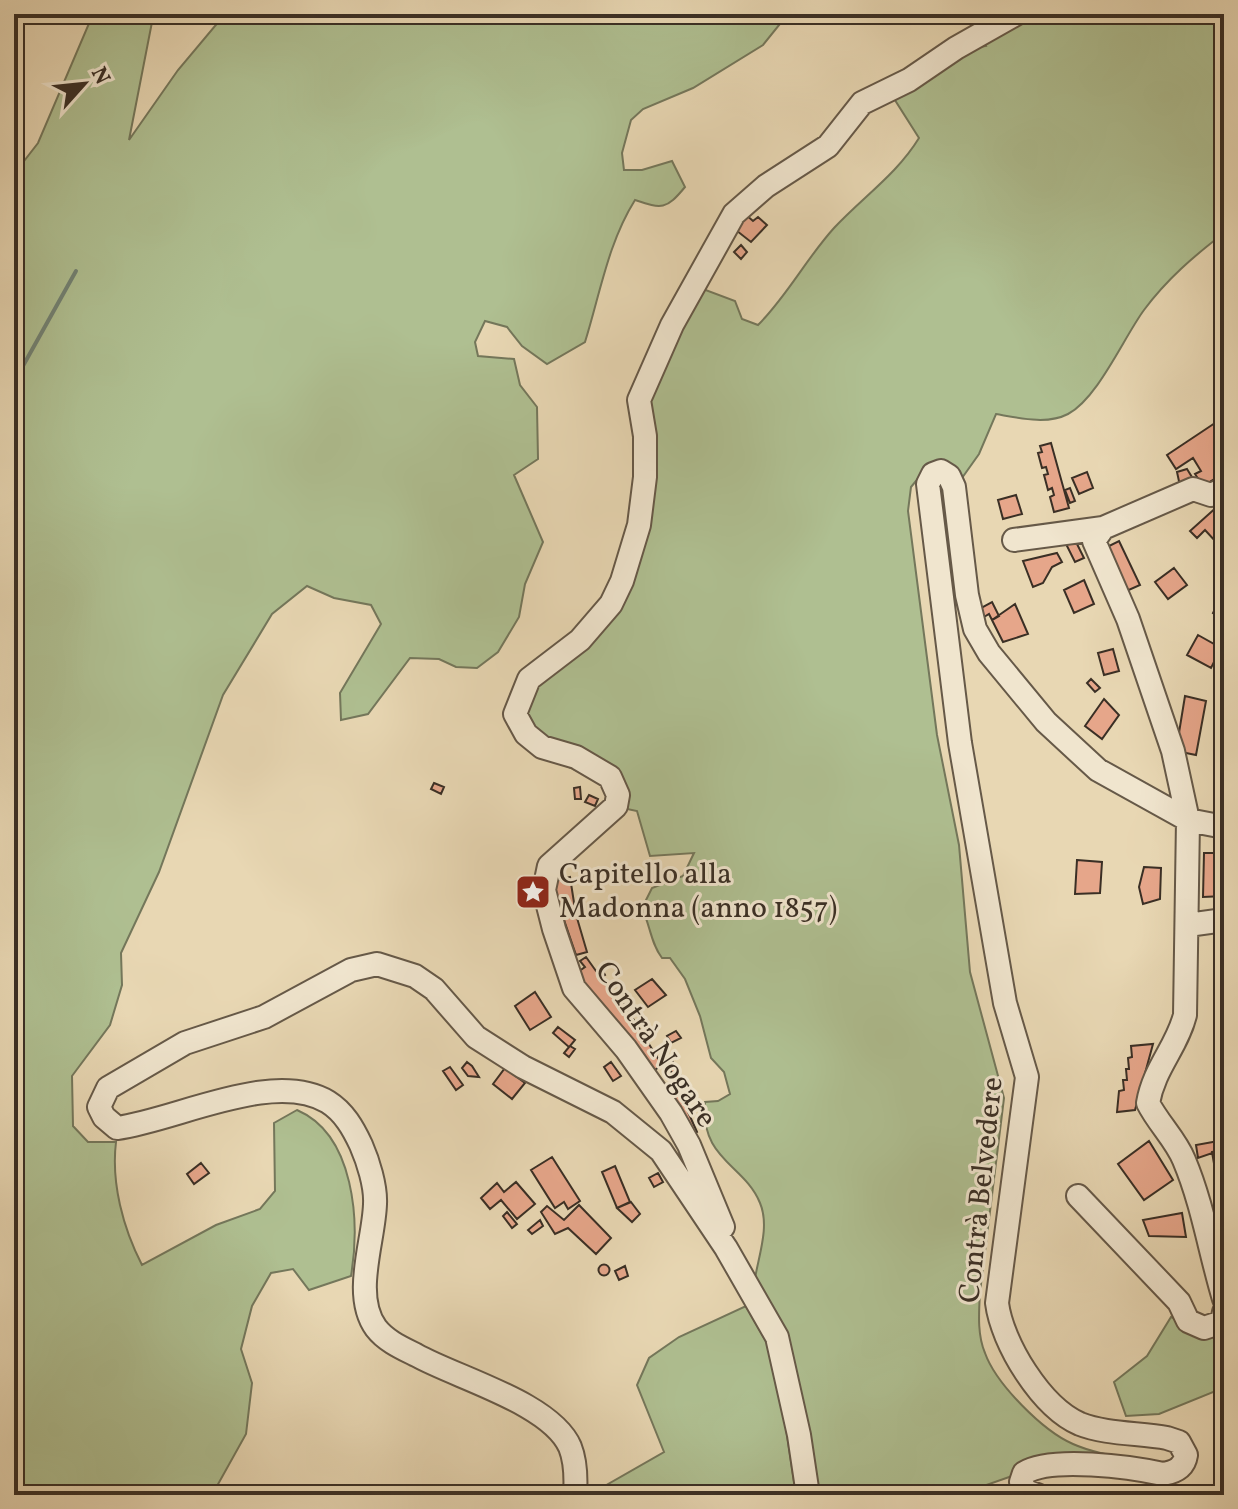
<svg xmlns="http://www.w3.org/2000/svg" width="1238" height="1509" font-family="Vollkorn,serif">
<rect width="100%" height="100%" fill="#e8d7b3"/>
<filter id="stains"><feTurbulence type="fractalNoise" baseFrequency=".0025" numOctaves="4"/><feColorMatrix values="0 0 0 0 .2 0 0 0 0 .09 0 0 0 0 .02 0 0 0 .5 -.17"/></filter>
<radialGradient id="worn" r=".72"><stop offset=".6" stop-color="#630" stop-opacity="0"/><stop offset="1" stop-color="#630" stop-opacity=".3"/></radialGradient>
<!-- green -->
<path fill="#afbf91" stroke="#74775b" stroke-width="2" d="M93,14l60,3 -24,123 49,-70 47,-56h563l-25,31 -70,43 -50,21 -12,11 -9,33 2,17h18l30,-9 13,26c-19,23 -23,22 -50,13 -27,43 -35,94 -50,142l-38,22 -25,-18 -15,-19 -22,-6 -10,21 3,14 36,3 6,26 17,22 1,52 -24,16 29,67 -18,42 -6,33 -21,35 -21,16 -21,-1 -17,-8 -29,-1 -42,56 -27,6 -1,-27 41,-69 -10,-19 -37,-7 -27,-12 -35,28 -49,81 -64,177 -38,81 1,32 -12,40 -38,51 1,50 15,16h28c-5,41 7,86 26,123l74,-40 44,-16 15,-18 -1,-68 23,-13c58,25 63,112 54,166l-42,14 -16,-21 -22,4 -19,33 -11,43 11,34 -6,51 -34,61h-198v-1321l24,-31z
M972,14h252v219c-30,23 -57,46 -80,77 -20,27 -46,88 -76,104 -21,11 -49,4 -72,0l-17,40 -22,31 -11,-6 -26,-3 -9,11 -3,24 29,224 22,110 11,127 34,126 -24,194c-1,20 -3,42 5,61 11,31 58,78 88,91 27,12 60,14 89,22l-150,10 -54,19h-157l-21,-107 16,107h-207l75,-43 -27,-67 12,-27 30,-21 67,-31 21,37c-4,-9 -12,-19 -13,-28 -8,-36 20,-79 6,-112 -16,-39 -60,-43 -55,-101l13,-1 12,-7 -6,-22 -13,-14 -11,-42 -15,-37 -15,-21h-8c-11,-14 -12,-33 -20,-50l10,-20 31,-12 11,-23 -44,3 -13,-45 -19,-4 -18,-26 -69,-31 -12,-48 98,-99 29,-196 49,-121 40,15 7,18 16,6c29,-29 48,-66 76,-97 29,-31 63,-54 85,-90l-26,-41 73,-48 20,-3z
M1171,1317l53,21v58l-11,-4 -54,22 -33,2 -12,-34 33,-26z"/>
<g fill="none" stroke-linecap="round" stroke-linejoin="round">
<!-- stream -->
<path stroke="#728274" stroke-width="4" d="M14,382l62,-111"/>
</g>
<!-- building -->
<path fill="#e6a68a" stroke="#3a2f25" stroke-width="2" d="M745,214l8,7 5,-4 9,8 -16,17 -19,-15z
M741,245l6,7 -6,7 -7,-7z
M1224,417l-3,20 3,36 -21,13 -8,-12 6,-3 -8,-13 -17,11 -9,-14z
M1051,443l18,65 -15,4 -4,-15 4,-2 -2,-7 -4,2 -4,-15 4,-1 -2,-7 -4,1 -4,-15 4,-1 -2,-6z
M1187,469l8,13 -15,4 -3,-14z
M1087,472l6,16 -14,6 -7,-16z
M1070,488l5,13 -5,2 -5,-13z
M1016,495l6,19 -19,5 -5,-19z
M1219,505l5,6 -5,7 5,13 -8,11 -11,-12 -8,8 -7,-7z
M1075,540l9,18 -9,4 -10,-20z
M1119,541l21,44 -18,8 -21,-43z
M1057,553l5,9 -10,5 -9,16 -10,4 -10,-26z
M1174,568l13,17 -19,14 -13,-17z
M1084,580l10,24 -20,9 -10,-23z
M1220,599l4,3v17l-11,-6z
M992,602l7,14 -7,4 -3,-6 -5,3 -5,-8z
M1015,604l13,30 -25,8 -11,-22z
M1198,635l23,13 -10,20 -24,-13z
M1113,649l6,22 -15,4 -6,-22z
M1091,679l9,9 -5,4 -8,-9z
M1185,696l21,5 -10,54 -20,-4z
M1104,699l15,16 -17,24 -17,-13z
M434,783l10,4 -3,7 -10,-5z
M580,787l1,12h-6l-1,-11z
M589,795l9,4 -3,7 -10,-4z
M1204,853h20v43l-21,1z
M1077,860l25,2 -2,31 -25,1z
M1144,867l17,1 -1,31 -17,5 -4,-17z
M570,877l5,32 5,-1 3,8 -6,2 10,34 -11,3 -25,-73z
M586,957l10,14 5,-3 4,7 -3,2 12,18 3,-2 45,72 -13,9 -77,-98 13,-9 -5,-6z
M652,979l14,16 -18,12 -13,-17z
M535,992l16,25 -21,13 -15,-24z
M558,1027l17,13 -5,6 5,3 -6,8 -5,-4 5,-6 -16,-14z
M676,1031l5,7 -10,5 -4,-7z
M1153,1044l-18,66 -18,2 2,-21 5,-1 -1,-10h4l-1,-11h3l-1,-11 4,-1 -1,-11z
M467,1062l5,4 7,11 -11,-1 -6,-8z
M611,1062l10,14 -8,5 -9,-14z
M673,1062l13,23 -9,-2 -9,-18z
M450,1067l13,18 -7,5 -13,-19z
M505,1068l20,15 -13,16 -19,-15z
M677,1089l16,20 -5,3 9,20 -6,4 -21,-41z
M1224,1140v9l-26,9 -2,-13z
M1149,1141l24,39 -29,20 -26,-36z
M1224,1149v24l-8,2 -4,-23z
M552,1157l28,44 -12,8 -4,-7 -9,6 -24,-38z
M201,1163l8,10 -15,11 -7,-10z
M615,1166l15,36 -13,6 -15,-36z
M658,1173l5,9 -9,5 -5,-9z
M516,1182l19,22 -18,15 -16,-19 -11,9 -9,-11 16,-15 7,9z
M631,1202l9,12 -8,8 -15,-14z
M579,1205l32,33 -15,16 -28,-26 -13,6 -14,-22 6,-6 17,14z
M507,1212l10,12 -5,4 -9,-12z
M1182,1213l4,24 -37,-1 -6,-16z
M540,1220l3,6 -11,8 -4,-4z
M598.5 1270a5.5 5.5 0 1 1 11 0a5.5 5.5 0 1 1-11 0Z
M625,1266l3,10 -9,4 -4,-9z"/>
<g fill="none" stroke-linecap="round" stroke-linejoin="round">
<defs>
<path id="minor" d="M1224,489l-13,6 -18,-6 -90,39 -9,13 34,78 45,132 15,69 -3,195c-8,32 -31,53 -37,88 10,20 28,37 36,57 19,45 26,93 40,139
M1014,540l89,-12
M1188,925l36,-5
M1078,1196l101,106 9,19 16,7 18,-6 2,-10
M723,1227l-34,-82 -18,-32 -45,-64 -52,-61 -20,-59 -10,-39 5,-24 67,-60 2,-11 -8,-18 -34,-20 -34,-10 -16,-13 -11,-20 14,-35 51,-39 31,-36 11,-23 17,-56 6,-48v-41l-6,-36 33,-75 62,-111 32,-28 62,-40 34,-43 47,-23 47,-32 60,-34
M575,1495c1,-15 1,-33 -5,-48 -19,-44 -113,-69 -154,-92 -14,-7 -30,-14 -40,-27 -24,-33 -2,-87 -1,-124 1,-18 -7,-43 -14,-59 -8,-17 -17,-33 -33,-43 -55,-33 -151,18 -211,26l-13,-11 -5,-10 9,-19 77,-45 79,-26 87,-47 26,-6 38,12 19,13 42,48 47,30 90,45 48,39 65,97 51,89 22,98 9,60
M1037,1495l-11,-4 -5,-9 3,-9c27,-17 107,-6 139,1 12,-2 21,-6 23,-19l-7,-13 -12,-4c-27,-5 -62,-4 -87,-14 -39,-17 -78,-81 -83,-121l30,-226 -22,-74 -45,-260 -32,-259 5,-10 8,-3 8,5 5,11 13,108 8,34 14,24 57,69 52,48 90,50 36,7"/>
</defs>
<!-- minor casing -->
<use href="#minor" stroke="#665948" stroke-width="26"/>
<!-- minor -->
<use href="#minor" stroke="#f0e5ce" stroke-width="22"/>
</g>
<!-- icons -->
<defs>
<symbol id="sight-square" viewBox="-11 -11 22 22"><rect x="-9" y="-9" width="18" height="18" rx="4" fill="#8f2418" stroke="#f0e5ce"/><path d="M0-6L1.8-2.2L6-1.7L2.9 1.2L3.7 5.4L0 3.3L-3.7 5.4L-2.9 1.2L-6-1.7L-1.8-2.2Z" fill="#fff"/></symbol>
</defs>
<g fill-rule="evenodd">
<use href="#sight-square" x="513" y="872" width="40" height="40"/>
</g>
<g text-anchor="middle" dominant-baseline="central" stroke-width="6" stroke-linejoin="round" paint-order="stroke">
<!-- poi labels -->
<g font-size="30" fill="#3a2f25" stroke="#f0e5ce" text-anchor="start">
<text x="559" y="875">Capitello alla<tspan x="559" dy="34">Madonna (anno 1857)</tspan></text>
</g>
<!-- street labels -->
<g font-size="30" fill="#3a2f25" stroke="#f0e5ce">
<text transform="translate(655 1045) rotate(56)">Contrà Nogare</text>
<text transform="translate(982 1190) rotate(-84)">Contrà Belvedere</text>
</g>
</g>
<!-- margin -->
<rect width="1238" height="1509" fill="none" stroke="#e8d7b3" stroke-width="48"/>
<rect x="16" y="16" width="1206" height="1477" fill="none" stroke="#3a2f25" stroke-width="4"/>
<rect x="24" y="24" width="1190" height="1461" fill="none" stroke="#3a2f25" stroke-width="2"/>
<!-- north arrow -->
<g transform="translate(84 84) rotate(63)" stroke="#f0e5ce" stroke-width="6" paint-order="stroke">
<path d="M0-6L14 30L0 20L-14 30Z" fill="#3a2f25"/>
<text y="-12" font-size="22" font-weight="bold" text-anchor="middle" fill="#3a2f25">N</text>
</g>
<rect width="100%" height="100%" filter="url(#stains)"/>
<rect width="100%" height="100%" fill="url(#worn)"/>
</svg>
